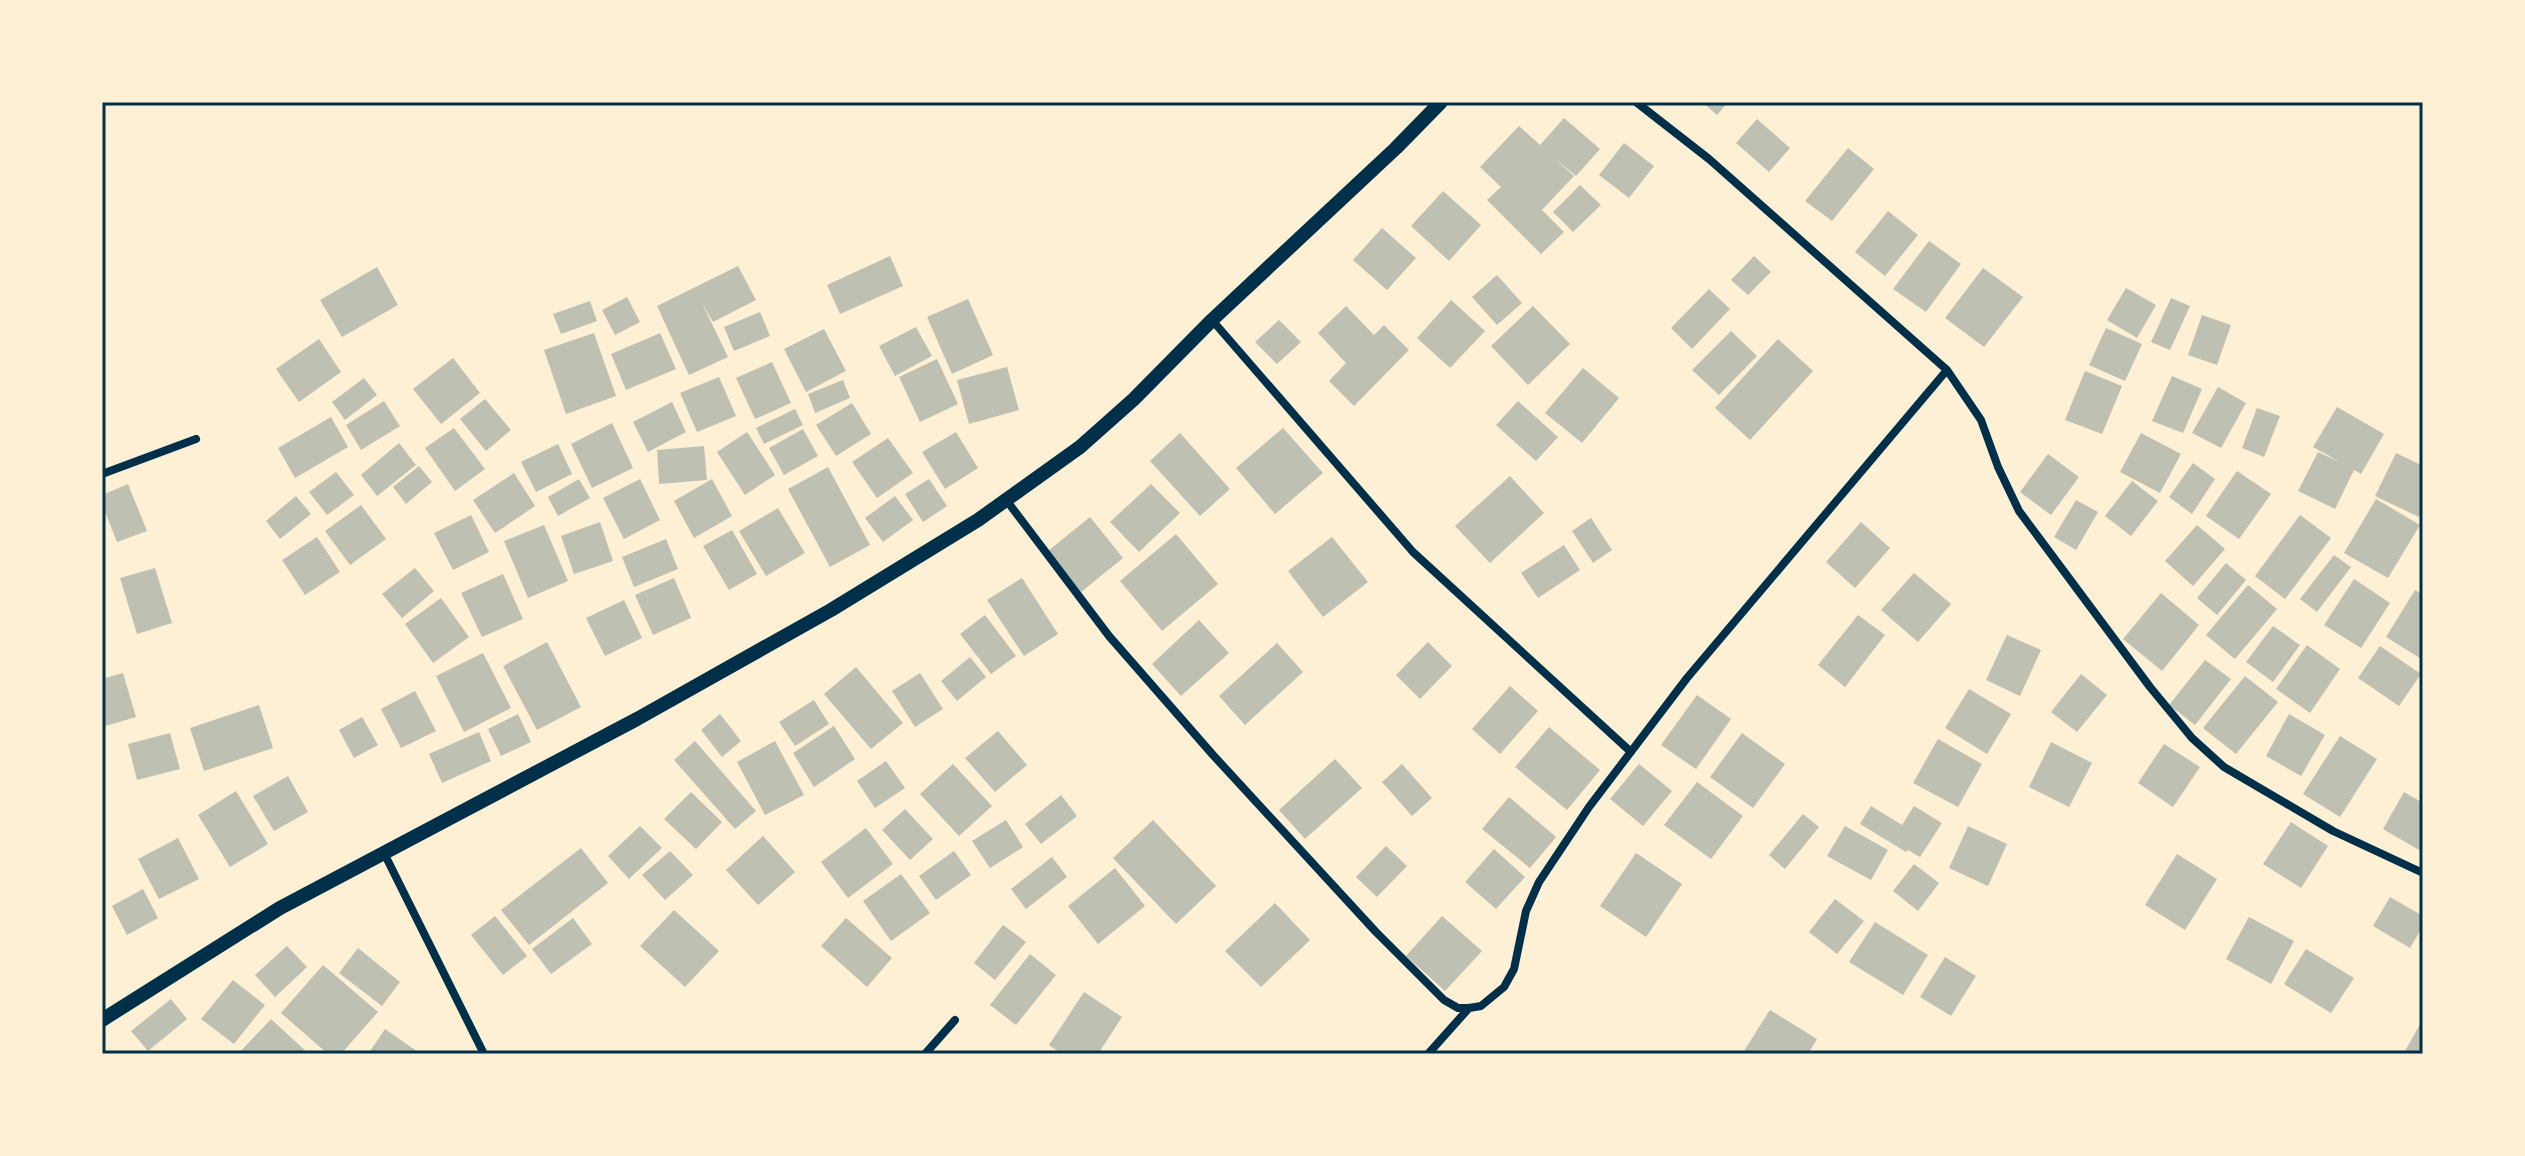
<svg xmlns="http://www.w3.org/2000/svg" width="2525" height="1156" font-family="'Crimson Pro',serif">
<rect width="100%" height="100%" fill="#fdf0d5"/>
<!-- building -->
<path fill="#bec0b2" d="M1702,102h26l-11,13z
M1564,118l36,31 -24,27 -22,-18 20,18 -32,34 22,22 -23,22 -54,-54 14,-13 -21,-20 39,-41 21,19z
M1757,119l33,29 -21,24 -33,-29z
M1624,143l30,23 -25,32 -30,-23z
M1848,148l26,21 -42,52 -27,-20z
M1580,185l21,20 -28,27 -20,-20z
M1443,191l38,34 -32,36 -38,-35z
M1888,211l30,24 -33,41 -30,-24z
M1382,228l34,30 -29,32 -34,-30z
M1929,241l32,23 -35,48 -33,-23z
M890,256l13,30 -63,28 -13,-29z
M1754,256l17,16 -23,23 -17,-15z
M738,266l18,34 -43,22 -11,-19 26,54 -39,18 -32,-69z
M377,267l21,38 -56,32 -22,-37z
M1983,268l40,29 -39,50 -39,-29z
M1497,275l25,28 -25,22 -25,-28z
M2126,288l30,17 -19,33 -30,-18z
M1709,289l21,20 -38,40 -21,-21z
M627,297l13,25 -25,13 -13,-25z
M2171,298l19,8 -20,44 -19,-8z
M968,299l25,56 -41,19 -25,-57z
M1451,300l34,31 -35,37 -33,-30z
M590,301l7,20 -36,13 -8,-20z
M1346,306l28,29 10,-10 25,25 -55,56 -25,-25 17,-18 -28,-30z
M1533,306l37,38 -42,41 -37,-39z
M760,312l10,24 -36,15 -10,-24z
M2202,315l29,10 -14,40 -29,-10z
M1279,320l22,22 -24,22 -22,-22z
M916,327l16,29 -37,20 -16,-30z
M2106,328l36,16 -17,37 -36,-16z
M824,329l22,42 -40,21 -22,-43z
M1731,331l26,25 -38,39 -27,-25z
M594,333l22,63 -50,18 -22,-64z
M660,333l16,36 -50,21 -15,-36z
M319,339l22,33 -42,30 -23,-33z
M1778,339l35,32 -63,69 -35,-32z
M453,358l27,35 -39,31 -28,-35z
M937,359l21,45 -38,18 -21,-45z
M772,362l19,41 -36,16 -19,-41z
M1007,367l12,43 -50,14 -12,-44z
M1583,368l36,30 -37,45 -37,-30z
M2085,371l37,15 -20,48 -37,-14z
M2172,376l30,13 -19,44 -31,-12z
M719,377l17,39 -39,16 -17,-39z
M364,378l13,17 -32,25 -13,-18z
M843,380l7,18 -35,15 -7,-19z
M2218,387l28,16 -25,45 -29,-15z
M485,399l26,31 -25,21 -26,-32z
M384,401l16,25 -39,24 -15,-25z
M1518,401l40,36 -22,24 -40,-36z
M672,402l14,30 -38,20 -15,-30z
M852,403l19,31 -35,22 -20,-31z
M2337,407l47,27 -23,40 -7,-4 -19,39 -37,-18 20,-39 22,10 -27,-15z
M2257,408l23,8 -16,41 -22,-9z
M795,409l8,16 -39,19 -8,-16z
M331,417l17,30 -53,31 -17,-30z
M612,423l21,45 -41,20 -21,-44z
M454,428l31,41 -30,22 -30,-43z
M1283,428l40,45 -48,41 -39,-46z
M803,429l15,27 -34,19 -15,-27z
M747,432l28,43 -30,20 -28,-43z
M956,432l22,36 -33,21 -23,-37z
M1180,433l50,56 -30,27 -50,-55z
M2141,433l40,21 -21,39 -40,-21z
M888,438l25,35 -36,25 -25,-36z
M399,443l17,22 -39,31 -16,-21z
M558,444l14,30 -36,18 -15,-30z
M704,446l3,34 -48,4 -2,-34z
M2396,453l27,13v43l-4,8 -44,-21z
M2048,454l31,23 -28,38 -31,-23z
M2193,463l22,16 -23,35 -23,-17z
M419,466l13,16 -26,22 -13,-17z
M828,467l42,78 -40,22 -42,-78z
M2237,471l34,23 -32,45 -33,-23z
M336,472l18,23 -27,20 -18,-23z
M514,473l21,33 -40,27 -22,-33z
M1510,476l34,37 -54,50 -35,-37z
M579,479l11,19 -32,18 -10,-19z
M640,479l20,41 -36,19 -21,-41z
M712,479l20,37 -38,22 -20,-37z
M929,479l18,27 -24,16 -18,-28z
M2132,481l26,20 -27,35 -26,-20z
M128,484l19,47 -30,11 -15,-38v-9z
M1151,484l29,29 -41,39 -29,-30z
M296,496l15,18 -31,25 -14,-18z
M895,496l18,24 -30,22 -18,-24z
M2376,499l44,26 -32,53 -44,-25z
M2076,500l22,12 -22,38 -22,-13z
M361,505l25,34 -36,26 -25,-34z
M778,508l27,45 -39,23 -27,-45z
M471,515l18,37 -36,18 -19,-37z
M2300,515l31,23 -46,61 -30,-23z
M1090,517l33,41 -42,34 -33,-41z
M1591,518l21,32 -19,13 -21,-32z
M600,522l13,39 -39,13 -13,-38z
M1861,522l29,26 -35,40 -29,-26z
M544,525l24,56 -40,17 -24,-57z
M2197,525l28,24 -32,37 -28,-25z
M732,530l25,44 -28,16 -26,-44z
M1176,534l42,50 -56,47 -42,-50z
M317,537l23,35 -35,23 -23,-35z
M1332,537l36,45 -45,35 -35,-46z
M666,539l12,30 -44,18 -12,-30z
M1564,545l16,25 -42,28 -17,-25z
M2334,555l17,12 -34,45 -17,-13z
M2226,563l20,17 -29,35 -20,-17z
M155,568l17,55 -35,11 -17,-56z
M415,568l19,23 -32,27 -20,-24z
M1914,573l37,31 -33,38 -37,-32z
M503,574l20,45 -41,18 -21,-44z
M674,578l17,40 -38,17 -18,-40z
M1022,578l36,56 -34,22 -37,-56z
M2354,579l36,24 -29,45 -37,-23z
M2248,585l29,24 -42,50 -29,-24z
M2415,590l8,5v65l-37,-23z
M2161,593l38,32 -37,46 -39,-32z
M441,598l28,39 -36,26 -28,-39z
M624,600l18,38 -37,18 -19,-38z
M985,615l31,41 -25,18 -31,-40z
M1858,615l27,20 -40,52 -27,-22z
M1199,620l30,33 -48,43 -29,-32z
M2273,626l27,19 -27,37 -27,-20z
M2007,635l34,15 -21,46 -34,-16z
M547,642l34,65 -44,23 -34,-64z
M1428,642l24,24 -32,33 -24,-24z
M1277,643l26,29 -58,53 -26,-29z
M2307,645l33,24 -30,44 -34,-24z
M2380,646l41,28 -22,32 -41,-28z
M483,653l28,55 -47,24 -28,-56z
M970,657l16,20 -29,24 -16,-20z
M2205,660l26,19 -36,46 -26,-20z
M856,667l47,56 -32,26 -47,-55z
M123,673l13,44 -34,10v-48z
M920,673l23,36 -28,18 -23,-36z
M2081,674l26,21 -30,37 -26,-20z
M2245,676l33,26 -42,52 -33,-26z
M1510,686l28,25 -38,43 -28,-25z
M1969,689l42,25 -24,40 -42,-26z
M415,691l21,40 -35,17 -20,-39z
M1697,695l34,24 -35,50 -35,-24z
M814,700l15,24 -34,22 -16,-24z
M259,705l14,43 -69,23 -14,-43z
M518,714l13,28 -30,14 -13,-27z
M720,714l21,27 -19,16 -21,-27z
M2289,714l36,21 -24,41 -35,-20z
M362,717l16,28 -24,13 -15,-28z
M834,726l21,33 -41,28 -21,-34z
M1549,727l51,43 -33,40 -52,-43z
M998,731l29,34 -32,27 -30,-34z
M479,732l12,29 -49,22 -13,-29z
M170,733l10,36 -43,11 -9,-36z
M1742,733l43,31 -32,44 -43,-31z
M2340,736l37,23 -37,58 -37,-23z
M1938,739l44,25 -24,43 -45,-24z
M695,741l61,70 -21,18 -61,-69z
M775,741l29,54 -39,20 -28,-53z
M2051,742l41,21 -23,44 -40,-20z
M2164,744l36,23 -27,40 -35,-24z
M1335,759l27,29 -57,51 -26,-29z
M886,761l19,27 -30,20 -18,-27z
M953,764l39,42 -33,30 -39,-42z
M1402,764l30,34 -20,18 -30,-34z
M1639,764l33,27 -29,35 -33,-27z
M288,776l20,36 -34,19 -21,-35z
M1697,782l46,34 -32,43 -47,-34z
M236,791l32,53 -38,23 -32,-52z
M691,792l31,30 -26,27 -32,-30z
M2404,792l19,11v40l-4,7 -36,-21z
M1061,795l16,21 -36,28 -16,-20z
M1509,797l47,40 -26,31 -48,-39z
M1871,806l31,19 12,-19 28,17 -22,34 -12,-7 -2,2 -46,-28z
M905,809l28,30 -23,21 -28,-30z
M1803,814l16,13 -34,42 -16,-14z
M1006,820l17,27 -33,21 -18,-27z
M1153,820l63,66 -40,38 -63,-66z
M2291,822l37,24 -27,42 -38,-24z
M640,826l22,22 -33,31 -21,-23z
M1845,826l43,24 -17,30 -44,-24z
M1968,826l39,18 -19,42 -39,-18z
M866,828l27,36 -45,34 -27,-36z
M763,836l32,36 -37,33 -32,-35z
M178,838l21,41 -40,20 -21,-40z
M1386,846l21,20 -30,31 -21,-20z
M581,848l27,35 -79,62 -28,-35z
M1494,849l31,28 -29,32 -31,-27z
M670,851l23,24 -28,25 -23,-25z
M954,851l17,24 -35,25 -17,-24z
M1636,853l46,31 -36,53 -46,-31z
M2177,854l40,25 -32,51 -40,-25z
M1052,857l15,20 -41,32 -15,-20z
M1914,864l25,19 -21,28 -25,-20z
M1115,868l30,38 -47,38 -30,-38z
M901,874l29,39 -39,28 -28,-40z
M143,889l15,29 -31,17 -15,-29z
M2390,897l33,19v10l-13,22 -37,-22z
M1835,899l29,22 -27,33 -28,-22z
M1275,903l35,37 -49,47 -36,-36z
M674,910l45,41 -34,36 -45,-41z
M495,916l32,40 -24,19 -32,-40z
M1442,916l40,35 -37,40 -39,-35z
M2249,917l45,24 -23,43 -45,-25z
M573,918l19,26 -41,30 -19,-25z
M846,918l46,40 -25,29 -46,-41z
M1875,922l53,33 -25,40 -54,-33z
M1003,925l23,17 -31,38 -21,-17z
M287,946l20,21 -32,30 -20,-22z
M358,948l42,34 -18,24 -43,-33z
M2306,949l48,29 -23,35 -47,-29z
M1030,954l26,21 -40,50 -26,-20z
M1945,957l31,19 -25,40 -31,-19z
M323,965l55,47 -37,42h-13l-47,-41z
M233,980l32,25 -31,39 -33,-25z
M1084,992l38,25 -24,37h-36l-13,-9z
M171,999l16,20 -39,32 -17,-20z
M1770,1010l47,29 -9,15h-66z
M271,1019l38,35h-67l-2,-2z
M2423,1019v35h-14l-4,-3z
M385,1029l36,25h-53z"/>
<g fill="none" stroke-linecap="round" stroke-linejoin="round">
<!-- minor -->
<path stroke="#003049" stroke-width="8" d="M1636,102l73,57 238,211 34,50 17,47 21,44 131,176 42,51 32,29 109,64 90,42
M1212,320l201,232 218,200
M102,474l94,-35
M1007,501l102,135 104,119 163,177 68,68 14,8h11l12,-2 23,-19 10,-18 12,-58 13,-29 50,-75 98,-129 260,-308
M384,853l100,201
M925,1054l30,-34
M1428,1054l41,-46"/>
<!-- tertiary -->
<path stroke="#003049" stroke-width="14" d="M102,1020l178,-112 357,-189 194,-109 147,-90 102,-73 54,-48 78,-79 184,-172 45,-46"/>
</g>
<!-- border -->
<rect width="2525" height="1156" fill="none" stroke="#fdf0d5" stroke-width="208"/>
<rect x="104" y="104" width="2317" height="948" fill="none" stroke="#003049" stroke-width="3"/>
</svg>
